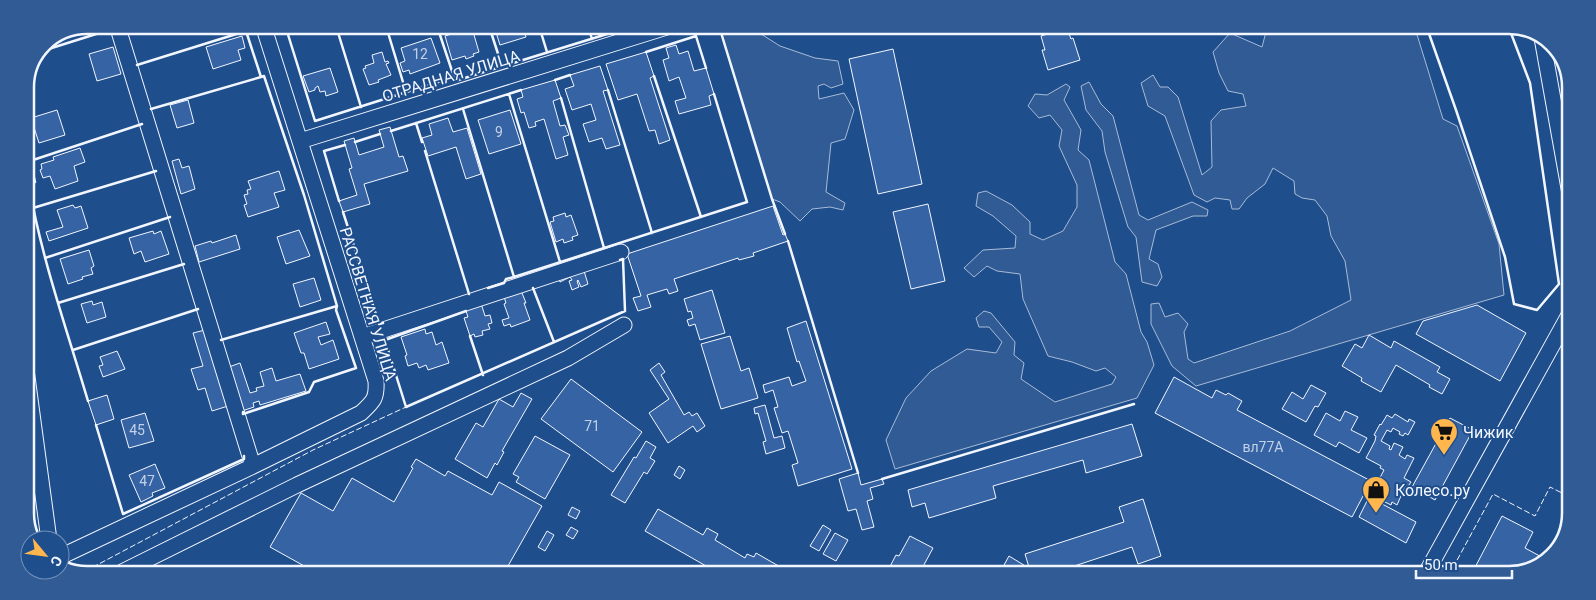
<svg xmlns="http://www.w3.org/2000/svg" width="1596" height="600" font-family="Roboto,sans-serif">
<rect width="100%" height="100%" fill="#1f4e8c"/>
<!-- built -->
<path fill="#305b95" stroke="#a8bbd7" d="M719,26l44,1 -2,7 19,12 35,12 23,3 5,23 -12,4 -7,-4 -6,2 1,13 25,-6 10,17 -9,29 -14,4 -5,49 19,11 -2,7 -13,-3 -18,2 -12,12 -20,-19 -8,-3z
M1267,28h148l28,91 14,7 42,118 5,51 -308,91 -24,-20 -21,-42v-20l8,-1 6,14 13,-4 10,11 -4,8 4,27 6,4 96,-32 61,-31 -6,-39 -14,-25 -4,-20 -12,-16 -13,-2 -7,-4 -1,-13 -21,-13 -8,16 -18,14 -8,11h-7l-2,-9 -15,-2 -8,4 -13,-7 -29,-79 -17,-10 -7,-23 12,-8 7,12h8l10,10 24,78 10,-8 -1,-46 10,-11 25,-4 -3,-12 -15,-3 -9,-18 -6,-21 17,-19 32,14z
M1089,82l12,22 12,12 26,99 9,5 44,-18 16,8 -1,6h-14l-37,14 -7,29 9,5 4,13 -5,9 -15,-4 -6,-45 -8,-10 -23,-75 -3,-21 -16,-21 -5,-24z
M1066,84l4,3 -6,13 17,30 -3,20 11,10 26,102 11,12 15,58 6,10 7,23 -17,33 -242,71 -9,-29 20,-42 25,-27 36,-22 29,4 6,-11 -13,-15h-10l-3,-9 8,-7 7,2 24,29 -1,13 10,8 -3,16 34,23 57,-18 4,-7 -11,-9 -9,3 -24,-9 -24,-6 -25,-57 -3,-25 -23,-3 -10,-5 -13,11 -10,-9 19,-18 32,-2 1,-12 -23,-20 -17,-10 2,-13 8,-2 26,14 18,17v12l13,6 20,-9 14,-24v-22l-18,-39 3,-16 -12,-15 -11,3 -11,-12 7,-12 12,1z"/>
<!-- building -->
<path fill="#3563a3" stroke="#f2f6ff" d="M203,25h30l-18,7 -2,-5 -9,3z
M494,26h29l3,11 -26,8z
M472,28l7,24 -6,2 1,2 -8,3 -1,-3 -13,4 -7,-24z
M1067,28l4,11 2,-1 7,22 -32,10 -6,-20h3l-4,-14z
M72,31l1,5 -22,7 -1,-3z
M242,36l3,12 -7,2 3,10 -28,9 -7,-22z
M431,38l9,25 -30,11 -1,-4 -6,2 -3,-9 5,-2 -4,-13z
M676,45l3,9 9,-3 6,20 12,-3 8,26 -5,2 2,9 -32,9 -4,-13 11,-3 -7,-21 -10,4 -6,-21 6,-2 -3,-10z
M113,47l8,27 -24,7 -8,-27z
M893,49l29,135 -44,10 -29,-135z
M382,52l3,10 3,-1 1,2 -3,1 5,11 -13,5 1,2 -10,3 -6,-16 3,-1 -1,-2 9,-3 -2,-8z
M646,52l8,24 -4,2 20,62 -11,4 -4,-14 -6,1 -12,-37 -19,6 -12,-36z
M600,66l8,24 -5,1 17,54 -14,4 -4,-11 -13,4 -6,-18 13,-4 -5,-16 -19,6 -7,-21 9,-3 -4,-11z
M330,68l8,24 -12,4 -1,-5 -5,1 -2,-6 -3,2v2l-6,2 -6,-16z
M555,80l6,18 -8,3 7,25 5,-1 4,10 -6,2 5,18 -12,4 -12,-40 -9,3 1,4 -7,2 -5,-16 -3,1 -4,-14 6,-2 -2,-7z
M188,100l6,23 -17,5 -7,-23z
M57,110l8,25 -26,8 -8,-25z
M510,110l11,34 -32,10 -11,-34z
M448,118l5,14 14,-4 14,46 -15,5 -10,-32 -28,9 -6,-18 10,-3 -3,-11z
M390,127l9,30 4,-1 5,15 -44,13 6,20 -27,8 -4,-11 18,-6 -8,-26 3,-1 -8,-27 10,-3 5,17 25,-8 -5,-17z
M80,148l5,14 -11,4 4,15 -23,8 -5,-13 -7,2 -3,-8 2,-1 -1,-5 13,-4 -1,-3z
M179,159l3,9 7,-2 6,23 -14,5 -9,-33z
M279,171l6,19 -11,3 5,14 -31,10 -4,-12 3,-1 -3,-9 4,-1 -1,-4 4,-1 -3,-8z
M928,204l17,77 -34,8 -18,-77z
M73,205l2,3 6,-2 7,22 -39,13 -3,-9 17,-5 -6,-17z
M773,206l10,29 2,-1 3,7 -35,12 1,3 -15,4 -1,-2 -64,21 4,12 -9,3 -2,-5 -20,6 4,12 -13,4 -5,-13 8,-2 -14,-42z
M565,213l1,4 5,-2 7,20 -6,2 1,3 -9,3 -1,-4 -7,3 -6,-20 4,-1 -1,-4z
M299,230l11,26 -24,8 -9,-27z
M153,231l1,3 7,-3 8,23 -24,8 -4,-11 -7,3 -5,-16z
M236,235l4,14 -41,13 -4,-16 16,-5 1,2z
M89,250l5,16 -3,2 2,6 -11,3 1,2 -15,5 -8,-25z
M584,271l4,13 -7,3 -3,-7 -1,1 2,6 -7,3 -3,-9 3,-1 -2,-3 -10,5 -2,-6z
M314,278l7,22 -21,7 -7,-23z
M520,288l6,15h-2l6,17 -19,7 -1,-3 -6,2 -2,-6 7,-2 -5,-14 2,-1 -3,-9z
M712,290l13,43 -25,7 -5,-16 -6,2 -2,-6 6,-2 -2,-7 -3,1 -4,-13z
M480,300l5,16 5,-1 2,8 -4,1 2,5 -8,2 1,4 -8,2 -1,-3 -4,2 -6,-18 4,-1 -4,-12z
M92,301l1,4 9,-3 4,15 -19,6 -6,-19z
M1477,305l49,28 -26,48 -84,-47 7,-13z
M806,321l46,148 -54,17 -6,-21 6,-2 -10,-32 -6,2 -8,-25 4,-1 -5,-17 -8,3 -2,-8 26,-8 3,9 14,-5 -7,-20 -2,1 -10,-34z
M326,322l4,12 -12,3 3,8 12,-5 6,19 -30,10 -5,-16h-3l-7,-20z
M425,329l1,5 6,-2 4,13 6,-3 7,21 -21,7 -2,-5 -7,3 -2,-5 -9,3 -3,-10 2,-1 -6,-18z
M205,330l23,76 -16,5 -7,-23 -7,2 -7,-21 12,-3 -10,-33z
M1369,335l22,13 3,-7 46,26 -3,5 13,7 -8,15 -13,-7 1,-2 -34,-20 -15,27 -20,-11 1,-3 -20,-12 13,-22 7,4z
M730,336l11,35 8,-3 9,30 -37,11 -20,-65z
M117,351l8,18 -22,8 -4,-11 4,-1 -3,-8z
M240,363l10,30 7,-2 -1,-3 8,-2 -4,-14 12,-4 4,13 24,-7 6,17 -46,14 -1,-4 -6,2 1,4 -12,4 -13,-44z
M659,363l6,9 -4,3 23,40 5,-3 3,4 5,-3 8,13 -8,6 -4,-6 -25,17 -19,-30 20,-14 -19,-29z
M1174,377l38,21 4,-8 10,5 2,-2 14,8 -5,9 134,71 -19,36 -197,-104z
M571,379l71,53 -29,40 -72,-53z
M1311,385l15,8 -8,14 -3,-1 -9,16 -24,-13 10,-17 11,7z
M521,393l11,6 -30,52 2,1 -7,13 -2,-2 -8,15 -32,-19 21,-36 7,4 16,-28 14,8z
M107,395l7,24 -18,6 -8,-24z
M765,405l9,33 8,-2 3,12 -19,6 -3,-12 3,-1 -8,-28 -3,1 -1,-6z
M1345,411l13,6 -7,13 16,8 -8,15 -20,-11 -3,5 -22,-12 12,-22 14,8z
M145,413l9,28 -25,7 -8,-28z
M1395,414l13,8 1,-3 6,3 -7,13 -3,-2 -2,3 -4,-2 1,-2 -7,-4 -2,4 -4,-2 -6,11 9,5 -1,3 2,1 3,-7 9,4 -4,8 6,4 2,-4 7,3 -10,20 7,4 -4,6 -2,-1 -8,18 -5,-3 -1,3 -8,-4 3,-6 -12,-6 10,-19 -4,-2 1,-2 -15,-8 9,-17 1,-5 -2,-1 6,-11 1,1 6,-10 5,3z
M1450,418l23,12 -38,70 -23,-13z
M1132,424l10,32 -56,17 -3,-13 -90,26 3,12 -67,20 -4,-15 -13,4 -4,-17z
M535,436l35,19 -25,44 -29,-17 3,-5 -6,-3z
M646,441l10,6 -6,11 5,3 -8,13 -3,-2 -19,31 -14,-8 23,-38 2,1z
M416,459l29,17 3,-5 44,24 7,-13 43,24 -38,67h-11l1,-2 -3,-1 -2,3 -174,-1 -45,-25 31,-54 32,18 19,-33 42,24 19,-34 -2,-1z
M155,464l10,24 -13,5 1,3 -12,6 -12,-27z
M679,466l6,4 -5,9 -6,-4z
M858,473l3,12 21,-6 2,5 -14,4 3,11 -6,2 7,26 -12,3 -6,-21 -8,2 -9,-32z
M1369,497l47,25 -10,21 -47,-26z
M1143,499l18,57 -23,8 -6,-17 -82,27h-19l-6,-20 99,-32 -5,-15z
M572,507l8,4 -4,8 -8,-4z
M658,509l45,26 4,-7 11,6 -3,6 30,18 2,-4 7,3 2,-4 33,19 -1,1h-86l4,-7 -61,-35z
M1502,516l31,16 -8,16 22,12 -3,4 -35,11h-38z
M823,525l8,5 -12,21 -9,-5z
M571,527l7,4 -5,8 -7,-4z
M547,531l7,4 -9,16 -7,-4z
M835,533l13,7 -12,21 -13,-7z
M910,536l23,12 -14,26h-33l10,-19 3,1z
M1009,556l18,11 -4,7 -13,-1 2,-4 -8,-4z"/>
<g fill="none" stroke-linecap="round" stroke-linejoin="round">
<defs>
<path id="minor" d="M117,25l136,441
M1542,38l28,156
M300,141l370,-115
M362,337l259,-85
M25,362l24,178
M60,557l193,-91 108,-53c13,-12 16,-15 15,-32l-113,-356
M122,572l175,-87 271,-127 56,-33
M1425,575l144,-260"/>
</defs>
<!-- minor casing -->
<use href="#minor" stroke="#f2f6ff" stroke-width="17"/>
<!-- minor -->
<use href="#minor" stroke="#1f4e8c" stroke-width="15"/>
<!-- fence -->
<path stroke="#f2f6ff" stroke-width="1" stroke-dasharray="6 2.5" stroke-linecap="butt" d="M76,572l21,-7 216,-115 93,-43
M1449,575l44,-81 42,22 15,-29 18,9"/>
<!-- wall -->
<path stroke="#f2f6ff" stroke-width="2.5" d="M285,25l30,96 139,-44 1,4 178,-55
M336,26l25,81
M386,26l20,66
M437,26l17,51
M489,26l13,40
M539,26l8,26
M588,26l4,13
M719,26l53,173 13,35
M1427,28l29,82 49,147 9,47 23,6 22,-26 -29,-201 -21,-55
M39,52l73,-23
M646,52l50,-16 10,32
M137,65l109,-34
M654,76l47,141
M555,80l15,-5
M608,90l44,143
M509,94l51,168
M561,98l43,150
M151,109l110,-32
M463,109l51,168
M416,123l6,19
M391,131l130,-41
M355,142l25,-8
M425,151l44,143
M30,161l112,-37
M25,162l5,-1 5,21 -6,4c13,74 38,144 59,215
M339,201l-15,-50 21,-6
M33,208l123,-37
M343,212l36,112 4,-1
M788,241l70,232
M45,258l125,-41
M488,288l16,-5 2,-4 8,-2 233,-75 -33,-108
M533,288l21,54
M58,303l126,-39
M466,311l-81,29 21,67 219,-96 -2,-52 -3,1
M470,336l13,39
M221,340l116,-34
M73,350l125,-41
M243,412v2l66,-22 5,-10 42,-14 -20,-58 1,-4 -33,-111 -40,-119 -3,1 -15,-46 3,-1 -1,-5
M96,425l27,89 121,-55v-3
M882,479l252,-75"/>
</g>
<!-- icons -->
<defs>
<symbol id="supermarket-pin" viewBox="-11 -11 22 30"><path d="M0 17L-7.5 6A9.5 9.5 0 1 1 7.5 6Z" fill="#ffb74d" stroke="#1f4e8c"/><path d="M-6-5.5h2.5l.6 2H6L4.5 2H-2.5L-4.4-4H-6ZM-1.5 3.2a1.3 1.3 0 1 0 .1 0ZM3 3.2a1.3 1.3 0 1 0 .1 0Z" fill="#111"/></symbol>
<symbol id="shop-pin" viewBox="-11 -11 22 30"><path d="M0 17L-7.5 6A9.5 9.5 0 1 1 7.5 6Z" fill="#ffb74d" stroke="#1f4e8c"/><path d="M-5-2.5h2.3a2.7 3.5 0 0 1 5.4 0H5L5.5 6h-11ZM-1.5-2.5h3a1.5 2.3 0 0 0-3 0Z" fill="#111"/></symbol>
</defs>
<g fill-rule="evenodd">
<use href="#supermarket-pin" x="1428" y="416" width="32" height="43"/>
<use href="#shop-pin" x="1360" y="474" width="32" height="43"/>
</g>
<g text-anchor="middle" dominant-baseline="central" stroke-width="4" stroke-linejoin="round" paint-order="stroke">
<!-- number labels -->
<g font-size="14" fill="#c3d1e8">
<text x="420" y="54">12</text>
<text x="499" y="132">9</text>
<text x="592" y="426">71</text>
<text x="137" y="430">45</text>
<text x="1263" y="447">вл77А</text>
<text x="147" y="481">47</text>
</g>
<!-- street labels -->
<g font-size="16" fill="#f2f6ff" stroke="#1f4e8c">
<text transform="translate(451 76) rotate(-17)">ОТРАДНАЯ УЛИЦА</text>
<text transform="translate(368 304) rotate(73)">РАССВЕТНАЯ УЛИЦА</text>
</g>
<!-- poi labels -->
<g font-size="16" fill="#f2f6ff" stroke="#1f4e8c" text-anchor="start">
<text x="1463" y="432">Чижик</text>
<text x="1395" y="490">Колесо.ру</text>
</g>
</g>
<!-- crop -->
<path d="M0 0H1596V600H0ZM87 34H1509A53 53 0 0 1 1562 87V513A53 53 0 0 1 1509 566H87A53 53 0 0 1 34 513V87A53 53 0 0 1 87 34Z" fill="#305b95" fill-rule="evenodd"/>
<path fill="none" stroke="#f2f6ff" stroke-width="2.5" d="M87 34H1509A53 53 0 0 1 1562 87V513A53 53 0 0 1 1509 566H87A53 53 0 0 1 34 513V87A53 53 0 0 1 87 34Z"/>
<!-- north arrow -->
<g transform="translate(45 555) rotate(119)"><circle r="24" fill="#1f4e8c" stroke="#7391ba"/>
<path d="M0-4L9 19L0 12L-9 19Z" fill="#ffb74d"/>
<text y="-8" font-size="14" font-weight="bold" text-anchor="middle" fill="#f2f6ff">С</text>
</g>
<!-- scale -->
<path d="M1416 570v8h96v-8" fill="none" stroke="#f2f6ff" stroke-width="2.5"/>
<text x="1424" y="570" font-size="15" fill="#f2f6ff" stroke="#1f4e8c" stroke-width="4" paint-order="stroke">50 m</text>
</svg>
